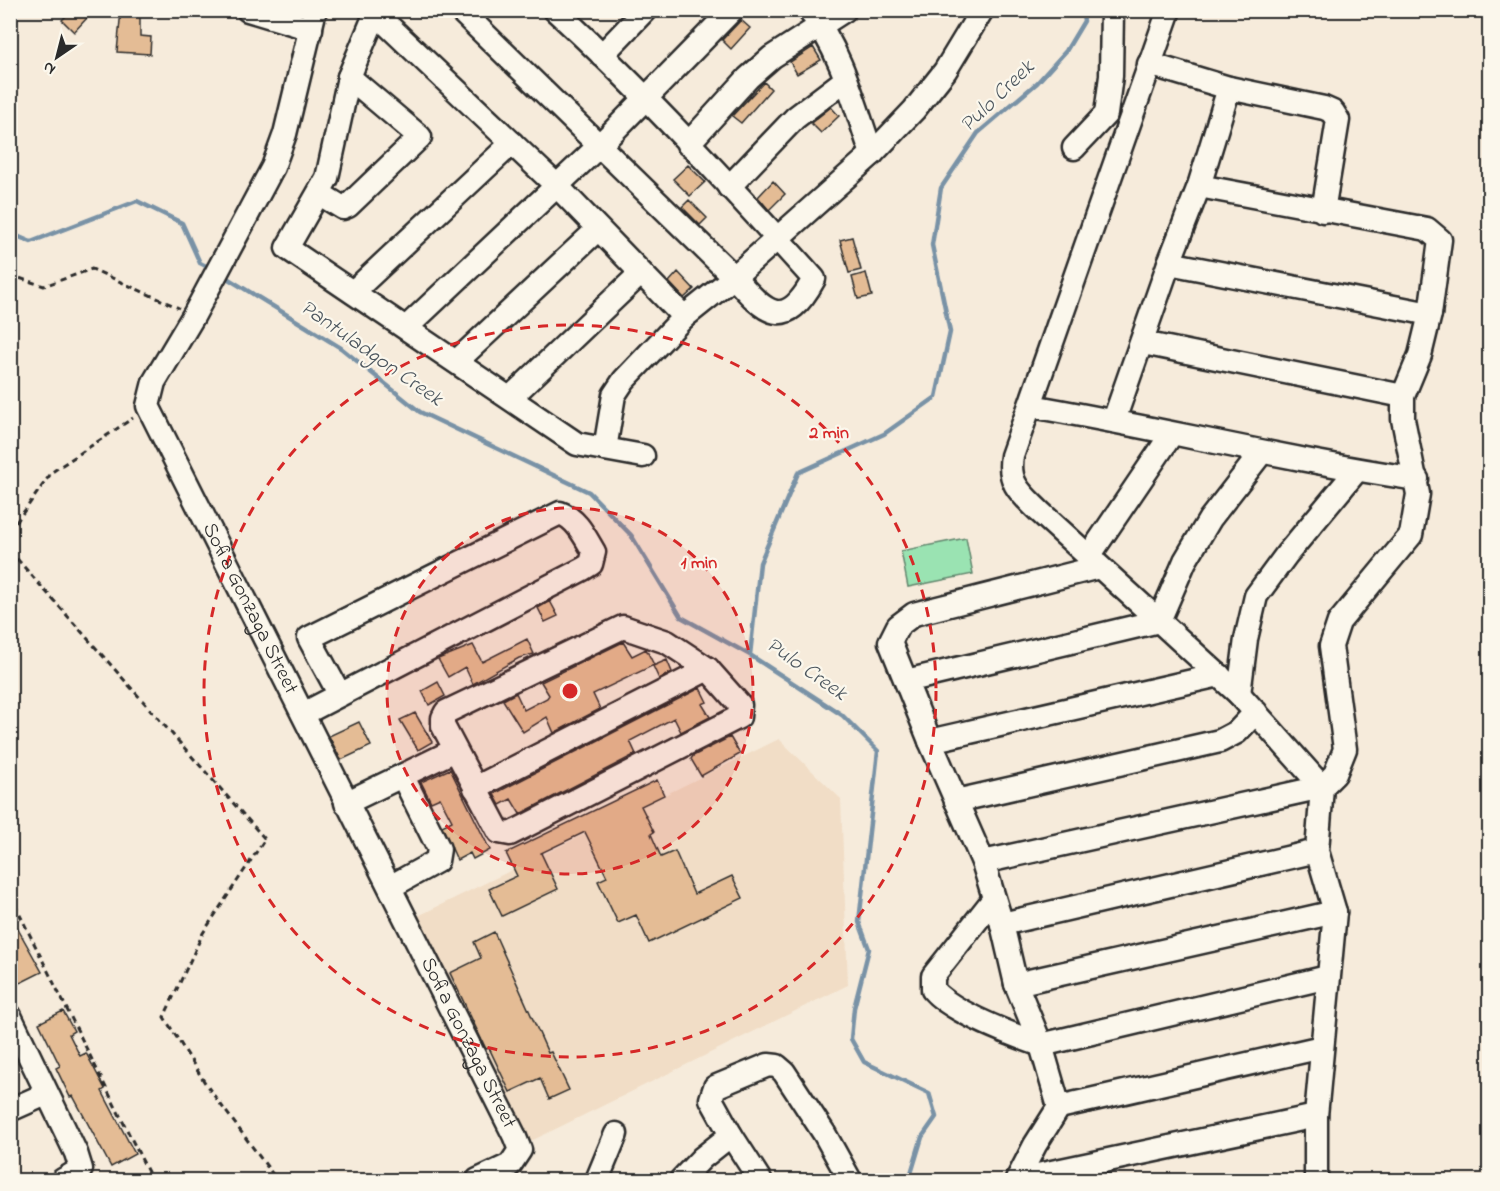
<svg xmlns="http://www.w3.org/2000/svg" width="1500" height="1191" font-family="'Indie Flower',sans-serif">
<rect width="100%" height="100%" fill="#f6ebdb"/>
<filter id="ink" filterUnits="userSpaceOnUse"><feTurbulence type="fractalNoise" baseFrequency=".0167" numOctaves="2"/><feDisplacementMap in="SourceGraphic" scale="12" xChannelSelector="R" yChannelSelector="G"/><feConvolveMatrix kernelMatrix="1 2 1 2 8 2 1 2 1" color-interpolation-filters="sRGB"/></filter>
<g filter="url(#ink)">
<!-- built -->
<path fill="#f1ddc6" d="M779,739l62,60 7,186 -321,158 -113,-225z"/>
<!-- green -->
<path fill="#9ae3b2" stroke="#62876e" stroke-width="1.5" d="M966,538l7,36 -65,13 -7,-36z"/>
<g fill="none" stroke-linecap="round" stroke-linejoin="round">
<!-- stream -->
<path stroke="#7992a6" stroke-width="4.5" d="M10,233l21,9 106,-41 45,22 18,40 12,6
M222,275l119,73 79,64 169,80 42,43 50,82 69,38 92,60 36,36 -19,171 10,27 -15,59 -3,31 13,23 65,31 7,24 -14,20 -13,43
M750,655l10,-92 38,-90 86,-39 52,-37 14,-65 -18,-87 9,-57 37,-55 59,-50 29,-32 18,-30 -2,-11"/>
</g>
<!-- building -->
<path fill="#e4bc95" stroke="#2b2b2b" stroke-width="1.5" d="M72,10h8l7,8 -13,14 -12,-12z
M121,10h19v26l11,1 -1,17 -33,-2z
M741,20l9,8 -19,21 -9,-9z
M813,47l8,13 -24,14 -7,-12z
M764,82l7,7 -30,34 -9,-7z
M831,107l8,9 -18,17 -10,-10z
M688,165l17,17 -15,14 -17,-17z
M773,181l12,13 -16,16 -11,-13z
M689,200l18,18 -7,7 -18,-18z
M852,237l9,33 -12,3 -9,-33z
M678,272l16,17 -10,9 -15,-16z
M866,273l6,23 -14,3 -6,-22z
M550,601l8,15 -13,6 -7,-14z
M527,639l7,15 -15,4 -46,26 -8,-17 -17,10 -10,-18 35,-14 9,17z
M623,642l9,14 14,-7 8,16 -61,29 7,15 -46,24 -7,-16 -24,15 -20,-32 13,-7 8,17 23,-12 2,-3 -8,-13z
M667,660l5,12 -13,7 -6,-13z
M438,682l7,14 -16,9 -7,-14z
M700,688l7,14 -5,2 8,13 -29,15 -7,-14 -44,23 6,13 -116,60 -9,-15 -11,6 -6,-11z
M415,713l17,29 -14,8 -18,-30z
M359,722l12,24 -30,14 -12,-24z
M730,737l10,17 -39,22 -10,-17 2,-3z
M450,769l40,81 -17,9 -3,-6 -13,7 -15,-34 10,-5 -12,-23 -9,4 -10,-20z
M657,780l7,15 -23,11 13,26 -3,2 10,23 14,-6 19,43 38,-18 11,22 -94,45 -13,-28 -18,8 -20,-42 9,-4 -22,-45 -44,21 17,36 -56,27 -13,-27 28,-13 -11,-23z
M10,915l32,57 -28,14 -4,-7z
M494,932l54,121 3,-1 18,38 -20,9 -9,-21 -30,14 -21,-44 -3,1 -36,-76 31,-15 -7,-16z
M63,1011l11,20 -5,3 11,22 6,-3 19,36 -3,2 33,63 -24,13 -38,-71 -3,1 -14,-29 4,-2 -21,-43z"/>
<g fill="none" stroke-linecap="round" stroke-linejoin="round">
<defs>
<g id="minor">
<path d="M248,10l63,19"/>
<path id="s1" d="M315,10l-30,124 -12,33 -79,148 -40,67 -6,24 366,729 6,15 -10,15 -32,15"/>
<path d="M377,10l-28,67 -22,101 -40,70 290,196 66,12"/>
<path d="M460,10l274,267c32,37 51,55 80,2 -82,-91 -169,-186 -259,-269"/>
<path d="M809,10c32,40 46,96 63,144"/>
<path d="M1169,10l-157,446c-5,28 10,38 28,56l199,182 83,93 -5,64 18,61 -19,204v64"/>
<path d="M376,14l181,172 127,131"/>
<path d="M602,55l43,-45"/>
<path d="M1149,64l80,24 95,20 9,4 5,8 -15,91"/>
<path d="M688,144l60,-66 24,-21 73,-47"/>
<path d="M1074,148l32,-34 5,-38 1,-66"/>
<path d="M729,187l66,-69 50,-38"/>
<path d="M320,194l23,14 5,-2 72,-69 -71,-60"/>
<path d="M1169,263l261,51"/>
<path d="M353,292l159,-149"/>
<path d="M407,327l192,-181 133,-136"/>
<path d="M1143,343l260,53"/>
<path d="M457,361l141,-132"/>
<path d="M510,398l131,-125"/>
<path d="M1031,406c129,22 256,54 386,73"/>
<path d="M1114,420l55,-157 30,-77 30,-98"/>
<path d="M605,449l9,-54 10,-15 60,-63 50,-40 138,-123 42,-44 31,-39 37,-61"/>
<path d="M1089,556l82,-121"/>
<path d="M623,627l44,15 41,27 32,36 -1,12 -229,117 -11,-2 -56,-106v-8l3,-6z"/>
<path d="M906,681l253,-60 26,-60 25,-42 52,-67"/>
<path d="M1239,694l7,-55 10,-43 31,-42 70,-84"/>
<path d="M303,714l280,-145 8,-5 3,-12c-9,-15 -17,-33 -34,-39l-251,125 31,57"/>
<path d="M930,741l289,-66"/>
<path d="M475,788l233,-119"/>
<path d="M956,801l264,-60 17,-9 19,-20"/>
<path d="M346,803l109,-53"/>
<path d="M983,862l339,-75 13,-13 10,-25 -14,-103 8,-24 72,-87 7,-41 -15,-75v-23l17,-41 10,-41 10,-74 -13,-11 -228,-43"/>
<path d="M390,887l47,-26 2,-12 -36,-72"/>
<path d="M993,900l-60,76v14c20,23 80,45 108,55l287,-68"/>
<path d="M1002,924l315,-73"/>
<path d="M1016,984l319,-72"/>
<path d="M10,1016l66,137 5,16 -18,11"/>
<path d="M1059,1107l263,-60"/>
<path d="M10,1110l36,-16"/>
<path d="M731,1135l29,45"/>
<path d="M1019,1179l297,-63"/>
<path d="M597,1180l19,-46"/>
<path d="M681,1180l21,-22 29,-23 -20,-36 4,-12 53,-22 9,1 7,6 40,61 26,47"/>
<path d="M1017,1180l18,-35 24,-38 -18,-62 -25,-61 -14,-60 -19,-62 -53,-121 -40,-99 8,-16 16,-12 185,-47"/>
</g>
</defs>
<!-- minor casing -->
<use href="#minor" stroke="#2b2b2b" stroke-width="27"/>
<!-- path -->
<path stroke="#2b2b2b" stroke-width="3" stroke-dasharray="6 4.5" stroke-linecap="butt" d="M10,275l34,11 48,-17 87,39
M10,531l42,-59 81,-54
M10,551l255,288 -62,94 -39,84 43,69 70,94
M10,895l142,285"/>
<!-- minor -->
<use href="#minor" stroke="#fbf7ec" stroke-width="22"/>
</g>
</g>
<!-- distance rings -->
<circle cx="570" cy="691" r="183" fill="#d62828" fill-opacity=".12"/>
<g fill="none" stroke="#d62828" stroke-width="3" stroke-dasharray="10 8">
<circle cx="570" cy="691" r="183"/>
<circle cx="570" cy="691" r="366"/>
</g>
<g text-anchor="middle" dominant-baseline="central" stroke-width="4.5" stroke-linejoin="round" paint-order="stroke">
<!-- street labels -->
<g font-size="21" fill="#2b2b2b" stroke="#fbf7ec">
<text stroke="none"><textPath href="#s1" startOffset="660">Sofia Gonzaga Street</textPath></text>
<text stroke="none"><textPath href="#s1" startOffset="1146">Sofia Gonzaga Street</textPath></text>
</g>
<!-- water labels -->
<g font-size="22" font-style="italic" fill="#4c565e" stroke="#fbf7ec">
<text transform="translate(998 97) rotate(-44)">Pulo Creek</text>
<text transform="translate(371 354) rotate(35)">Pantuladgon Creek</text>
<text transform="translate(806 670) rotate(35)">Pulo Creek</text>
</g>
</g>
<circle cx="570" cy="691" r="9" fill="#d62828" stroke="#fbf7ec" stroke-width="3"/>
<g font-size="18" text-anchor="middle" font-weight="bold" fill="#d62828" stroke="#fbf7ec" stroke-width="4.5" stroke-linejoin="round" paint-order="stroke">
<text x="829" y="438">2 min</text>
<text x="699" y="568">1 min</text>
</g>
<!-- margin -->
<rect width="1500" height="1191" fill="none" stroke="#fbf7ec" stroke-width="36"/>
<rect x="18" y="18" width="1464" height="1155" fill="none" stroke="#2b2b2b" stroke-width="2" filter="url(#ink)"/>
<!-- north arrow -->
<g transform="translate(57 57) rotate(215)" stroke="#fbf7ec" stroke-width="4.5" paint-order="stroke">
<path d="M0-4.5L10 22L0 15L-10 22Z" fill="#2b2b2b"/>
<text y="-9" font-size="16" font-weight="bold" text-anchor="middle" fill="#2b2b2b">N</text>
</g>
</svg>
